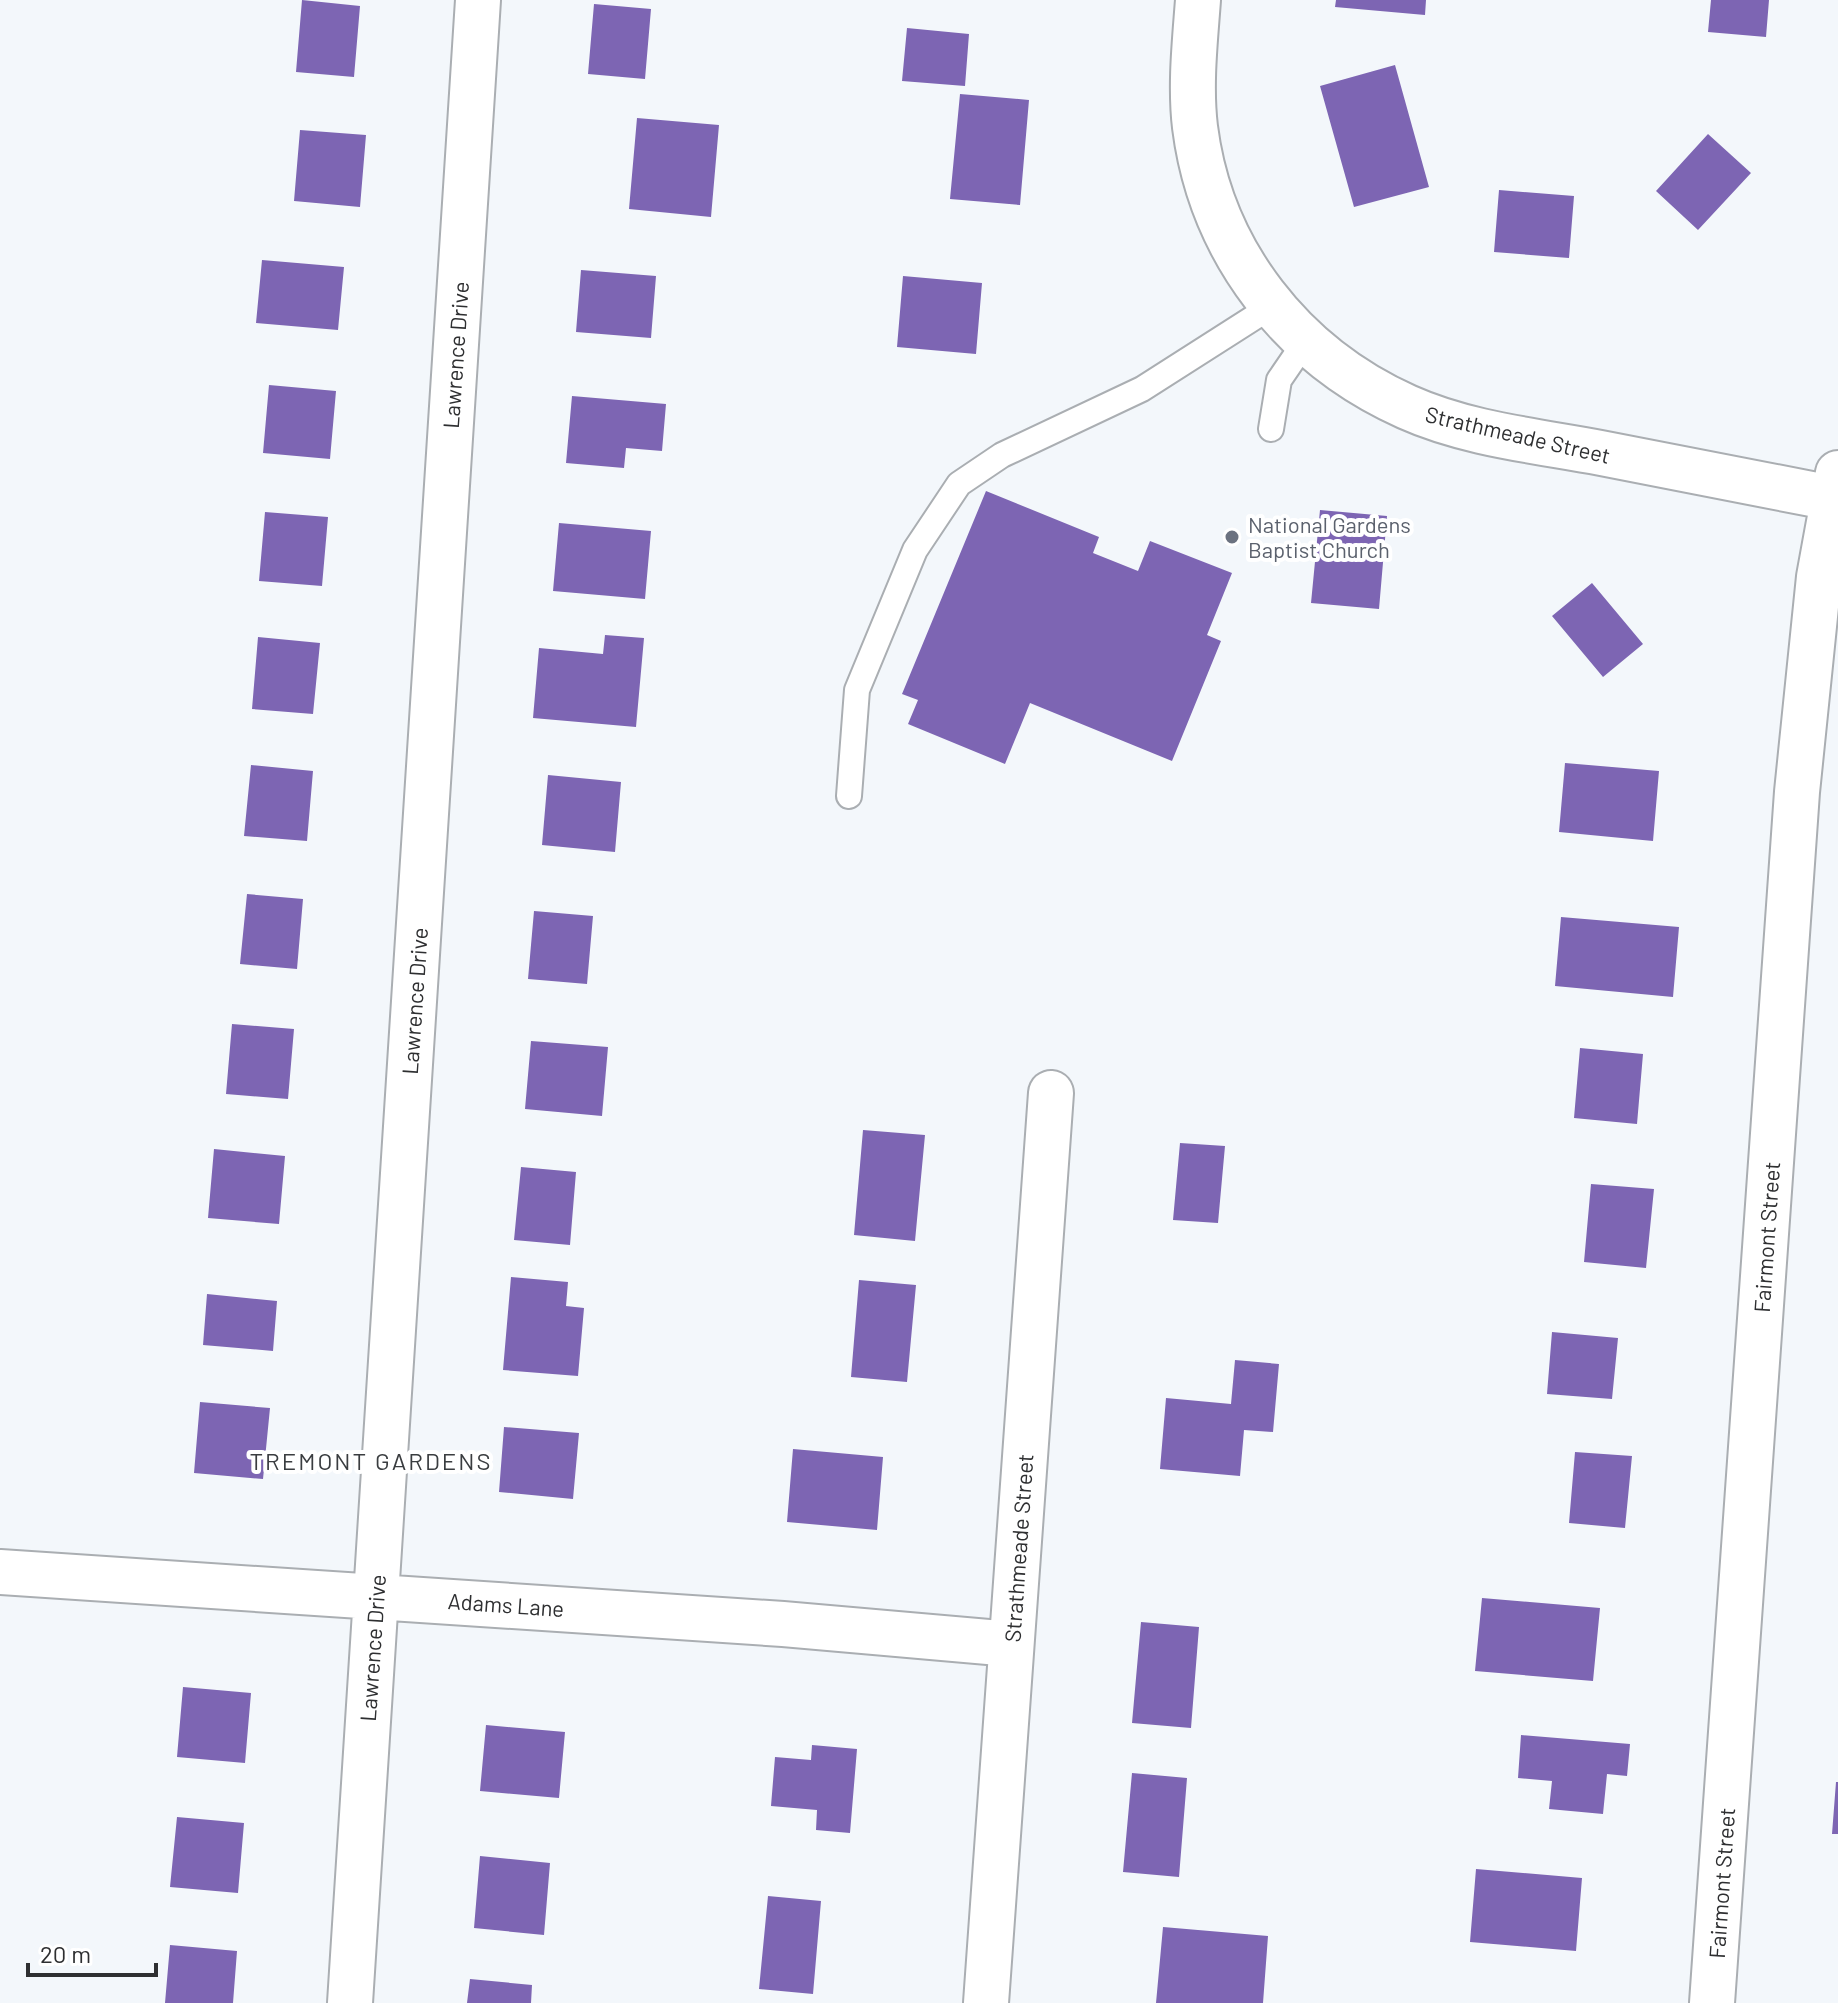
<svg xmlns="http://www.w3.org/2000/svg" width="1838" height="2003" font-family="Barlow,sans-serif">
<rect width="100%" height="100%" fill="#f3f7fb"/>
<!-- building -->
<path fill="#7d65b3" d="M302,0l58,6 -6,71 -58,-5z
M1336,0h90l-1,15 -90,-8z
M1711,0h58l-3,37 -58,-5z
M594,4l57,5 -6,70 -57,-5z
M907,28l62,6 -4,52 -63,-5z
M1395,65l34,122 -75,20 -34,-121z
M960,94l69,6 -9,105 -70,-6z
M637,118l82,7 -8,92 -82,-8z
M300,130l66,5 -6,72 -66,-6z
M1708,134l43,39 -53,57 -42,-39z
M1499,190l75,6 -5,62 -75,-6z
M262,260l82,7 -6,63 -82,-7z
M581,270l75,6 -5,62 -75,-6z
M903,276l79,7 -6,71 -79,-7z
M269,385l67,6 -6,68 -67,-6z
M572,396l94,8 -4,47 -36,-3 -2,20 -58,-5z
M986,491l113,46 -6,16 45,18 12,-30 82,32 -25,62 14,6 -49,120 -142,-58 -25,61 -97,-40 10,-24 -16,-6z
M1320,510l67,6 -8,93 -68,-6z
M265,512l63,5 -6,69 -63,-5z
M559,523l92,8 -6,68 -92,-8z
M1592,583l51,61 -40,33 -51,-61z
M605,635l39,3 -8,89 -103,-9 6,-70 64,6z
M258,637l62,6 -7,71 -61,-5z
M1565,763l94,8 -6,70 -94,-9z
M251,765l62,6 -6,70 -63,-5z
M548,775l73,7 -6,70 -73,-7z
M247,894l56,5 -6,70 -57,-5z
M534,911l59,5 -6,68 -59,-5z
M1561,917l118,10 -6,70 -118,-11z
M232,1024l62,5 -6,70 -62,-5z
M531,1041l77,6 -6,69 -77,-7z
M1580,1048l63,6 -6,70 -63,-6z
M863,1130l62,5 -10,106 -61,-6z
M1180,1143l45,3 -7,77 -45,-3z
M214,1149l71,7 -6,68 -71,-6z
M521,1167l55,5 -6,73 -56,-5z
M1591,1184l63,5 -8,79 -62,-6z
M511,1277l57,5 -2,24 18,2 -6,68 -75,-6z
M859,1280l57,5 -9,97 -56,-5z
M207,1294l70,7 -4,50 -70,-6z
M1552,1332l66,6 -6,61 -65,-5z
M1235,1360l44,4 -6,68 -29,-2 -4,46 -80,-7 6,-71 65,6z
M200,1402l70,6 -7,71 -69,-6z
M504,1427l75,6 -6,66 -74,-7z
M793,1449l90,8 -6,73 -90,-8z
M1575,1452l57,4 -7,72 -56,-5z
M1482,1598l118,10 -7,73 -118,-10z
M1141,1622l58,5 -8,101 -59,-5z
M183,1687l68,6 -6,70 -68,-6z
M486,1725l79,7 -6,66 -79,-7z
M1521,1735l109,9 -3,32 -20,-2 -4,40 -54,-5 3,-28 -34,-3z
M812,1745l45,4 -7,84 -34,-3 1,-20 -46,-4 4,-49 36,3z
M1132,1773l55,5 -8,99 -56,-5z
M1836,1782h2v52h-6z
M177,1817l67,6 -6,70 -68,-6z
M480,1856l70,7 -6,72 -70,-7z
M1476,1869l106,9 -6,73 -106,-9z
M768,1896l53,5 -8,93 -54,-5z
M1163,1927l105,9 -5,67h-107z
M170,1945l67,6 -4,52h-68z
M470,1979l62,6 -1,18h-64z"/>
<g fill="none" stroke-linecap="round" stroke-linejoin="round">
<defs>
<path id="lane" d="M1271,429l8,-49 26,-38
M849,796l8,-106 58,-140 44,-66 43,-29 140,-66 130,-83"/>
<path id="street" d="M1198,0c-3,41 -8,85 -3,127 16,126 98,229 212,280 60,27 130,34 194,46 77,15 154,30 231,45
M0,1572l783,52 228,20
M350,2003l128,-2003
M986,2003l65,-910
M1712,2003l85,-1211 22,-215 19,-104"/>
</defs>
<!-- lane casing -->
<use href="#lane" stroke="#aaaeb2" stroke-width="28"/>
<!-- street casing -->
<use href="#street" stroke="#aaaeb2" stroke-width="48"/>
<!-- lane -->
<use href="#lane" stroke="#fff" stroke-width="24"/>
<!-- street -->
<use href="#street" stroke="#fff" stroke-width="44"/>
</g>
<!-- markers -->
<circle fill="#6b7280" stroke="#fff" stroke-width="3" cx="1232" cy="537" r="8"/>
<g text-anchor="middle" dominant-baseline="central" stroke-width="8" stroke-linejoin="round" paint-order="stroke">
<!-- street labels -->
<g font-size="22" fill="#2e2f31" stroke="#fff">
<text transform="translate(455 355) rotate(-86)">Lawrence Drive</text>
<text transform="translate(1518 434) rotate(13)">Strathmeade Street</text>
<text transform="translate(414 1001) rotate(-86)">Lawrence Drive</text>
<text transform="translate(1766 1237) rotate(-86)">Fairmont Street</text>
<text transform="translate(1018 1548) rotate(-86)">Strathmeade Street</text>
<text transform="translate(506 1604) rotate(4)">Adams Lane</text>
<text transform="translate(372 1648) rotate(-86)">Lawrence Drive</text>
<text transform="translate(1721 1883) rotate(-86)">Fairmont Street</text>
</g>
<!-- worship labels -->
<g font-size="22" fill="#5b616d" stroke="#fff" text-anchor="start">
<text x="1248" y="524">National Gardens<tspan x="1248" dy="25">Baptist Church</tspan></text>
</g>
<!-- neighbourhood labels -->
<g font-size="24" letter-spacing="2" fill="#3a3d40" stroke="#fff">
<text x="371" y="1460">TREMONT GARDENS</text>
</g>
</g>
<!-- scale -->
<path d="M28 1963v12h128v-12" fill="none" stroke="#2e2f31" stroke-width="4"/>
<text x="40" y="1963" font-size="24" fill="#2e2f31" stroke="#ffffff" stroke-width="6" paint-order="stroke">20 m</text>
</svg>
